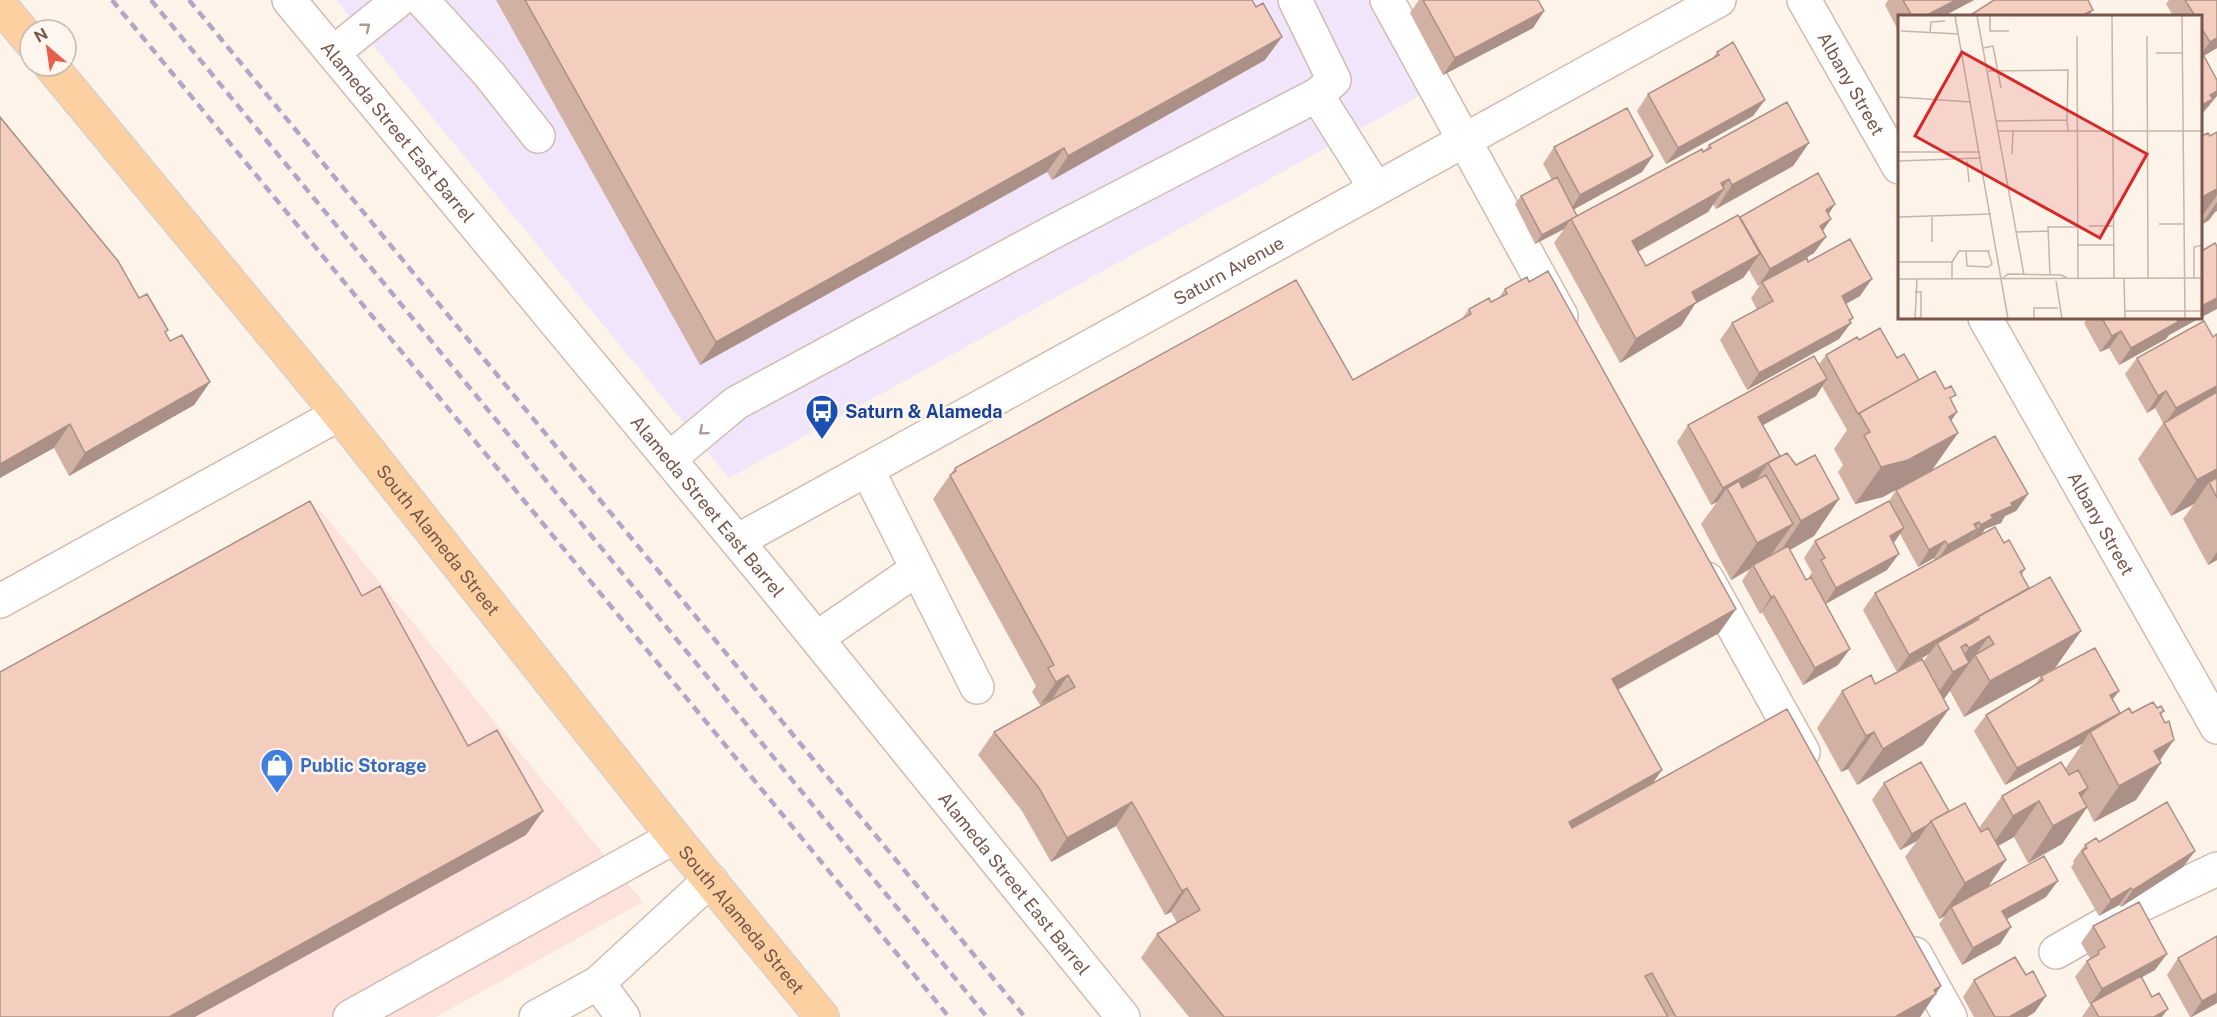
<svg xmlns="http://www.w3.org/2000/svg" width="2217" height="1017" font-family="'Public Sans',sans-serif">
<rect width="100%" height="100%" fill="#fdf3e8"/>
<!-- commercial -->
<path fill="#fde2dc" d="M320,510l323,392 -207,115h-436v-331z"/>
<!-- education -->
<path fill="#f0e5fa" d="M336,0h1032l53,95 -692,383z"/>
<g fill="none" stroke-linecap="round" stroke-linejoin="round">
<defs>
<g id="minor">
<path id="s1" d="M289,0l481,581 353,436"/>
<path d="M422,0l67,74 49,62"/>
<path d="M1295,0l39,80 -17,15"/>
<path d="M1387,0l174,316"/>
<path id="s2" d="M1804,0l95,167"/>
<path d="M333,53l66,-53"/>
<path id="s3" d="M1985,318l232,409"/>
<path d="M669,459l67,-56 315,-170 266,-138 59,94"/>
<path d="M867,469l110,218"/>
<path id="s4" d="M737,541l982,-541"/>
<path d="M1707,579l96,173"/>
<path d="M0,601l339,-187"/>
<path d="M817,638l100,-69"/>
<path d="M2056,952l72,-41 89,-42"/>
<path d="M1915,954l35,63"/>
<path d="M598,983l25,34"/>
<path d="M350,1017l324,-180"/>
<path d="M536,1017l62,-34 112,-103"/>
</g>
<g id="major">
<path d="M0,5l30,36"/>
<path id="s5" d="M51,66l288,348 335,423 148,180"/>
</g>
</defs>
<!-- minor casing -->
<use href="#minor" stroke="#d2bbb0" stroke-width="36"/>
<!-- major casing -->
<use href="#major" stroke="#d9d0cd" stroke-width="36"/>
<!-- minor -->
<use href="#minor" stroke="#fff" stroke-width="33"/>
<!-- major -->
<use href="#major" stroke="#fcd0a0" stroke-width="33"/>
<!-- rail -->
<path stroke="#b4a5c8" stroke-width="4.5" stroke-dasharray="9 6" stroke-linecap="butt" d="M112,0l837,1017
M151,0l836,1017
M189,0l836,1017"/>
</g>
<!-- wall -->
<path fill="#d1b1a4" d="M496,0h756l13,60 -213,120 -5,-8 -347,193z
M1419,0h119l6,11 -11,17 -90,47 -33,-62z
M1888,0h86l-30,16h-45v16l-14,-27z
M2169,0h48v48l-13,8 6,49 -2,2 -8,9v-100h-27l-7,-12z
M1717,52l36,64 -87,48 -29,-53 11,-17 63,-34z
M2217,132v79l-2,1 -6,8 -8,5 -1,-88 10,-1z
M1809,143l-16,23 -77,43 -3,-5 -5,8 -70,40 8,14 94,-48 95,-14 -7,11 3,4 -8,12 -9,22 -11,7 57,36 -14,8 4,17 -11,18 -92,51 -27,-50 12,-17 25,-13 -6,-12 9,-13 -2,1 -9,-16 -6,8 -48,26 -14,22 -61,37 -66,-120 10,-14 -29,15 -20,-40 6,-8 31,-16 -9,-16 11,-17 88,25 -68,37 3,7 126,-64 6,-7z
M1505,289l231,320 -17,24 -101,57 34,94 289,202 -21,31h-731l-48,-59 16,-24 20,-11 -6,-11 -6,3 -49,-89 -65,36 -29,-51 -44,-56 16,-23 58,-32v-1l-12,6 -8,-13 4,-6 -103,-187 22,-31 398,-88 108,-60 8,-11 22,-7 7,-3z
M139,298l27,35 4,8 40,41 -16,23 -125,71 -15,-28z
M2088,318h112l-31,17 -3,4 -47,26 -10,-17 -9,4 -16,-29z
M2217,334v226l-9,5 -25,-46 11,-15 -23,12 -33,-57 25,-36 -8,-15 -8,5 -22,-39 12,-16 76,-21z
M1859,340l38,18 22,22 33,21 5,11 -6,9 7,12 -26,37 -49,27 -28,7 -17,-32 5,-7 -9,-16 13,-19 -25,-44 -6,10 -53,29 17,31 16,9 43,34 -25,37 -24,14 16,30 4,-3 -1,-1 3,-3 -8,-15 11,-17 74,-40 7,-11 132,4 -12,17 -11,5 -4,7 -16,6 -3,5 22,9 21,26 -3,6 7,13 52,43 -26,37 -91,49 -14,-26 12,-17 -18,25 5,10 -26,36 -66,40 -9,-16 -7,3 -24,-44 25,-37 33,-7 48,-22 6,-8 -32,18 -34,-62 12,-17 60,-33 -1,-2 -16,9 -18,-33 -6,9 -7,27 -61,34 12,61 -35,20 -41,-73 -2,2 -18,-33 8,-12 -19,11 -30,-56 16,-22 -6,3 -34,-63 11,-17 131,-61 7,-9z
M2041,676l78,15 -7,8 8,14h12l25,-5 7,3 -3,4 -1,46 -24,39 -42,22 -7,-14 -25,36 -34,19 -14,-26 -16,9 8,14 -18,27 58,10 -39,22 4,8 -11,17 -38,21 -23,-41 6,-8 -6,3 -34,-62 12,-16 -17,9 -28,-50 12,-17 65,28 30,17 23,-32 63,-27 17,-25 -77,41 -31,-54 12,-16 49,-30z
M2099,842l96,9 -12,16 -62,40 -2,-2 -20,11 -28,-49 3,-4 -1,-2 12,-16z
M2093,926l62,44 -13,7 20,40h-80l8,-12 -15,-28 12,-16 3,-3 -9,-15z
M2178,958l39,45 -25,14h-2l-23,-42z
M1974,980l61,32 -8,5h-53l-11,-20z"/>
<!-- shaded-wall -->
<path fill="#aa9086" d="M1956,0h18l-30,16h-19z
M2093,10l-5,6h-7z
M1544,11l-11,17 -90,47 12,-17z
M1282,37l-17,23 -213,120 16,-24z
M2217,38v10l-17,10v-2l10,-14z
M2217,91v5l-17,20v-10l10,-11z
M1765,100l-12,16 -87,48 12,-16z
M1809,143l-16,23 -77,43 16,-24z
M1064,148l-17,24 -347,193 16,-23z
M1653,156l-11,16 -73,40 11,-17z
M1729,179l-9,12 4,-2 -16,23 -93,52 17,-23z
M2217,189v6l-17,24v-21z
M2217,202v9l-2,1 -6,8 -8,5z
M1835,204l-11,17 2,-11z
M1831,219l-12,17 1,-10z
M1570,220l-6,9 -29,15 7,-9z
M1826,237l-12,16 -51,30 -1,-1 -4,4 12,-17z
M1760,254l-17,24 -48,26 -14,22 -61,37 16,-24 56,-47z
M1872,279l-12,17 -30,17 12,-17z
M2217,298v11l-17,9v-11z
M1853,318l-5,6 3,-1 -12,16 -92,51 12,-17z
M2181,318h19l-31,17 -3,4 -47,26 12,-17z
M2121,331l-12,17 -9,4 12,-16z
M1827,379l-11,17 -69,38 11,-17z
M210,382l-16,23 -125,71 16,-23z
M2217,386v10l-53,29 12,-17z
M2166,391l-11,17 -8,5 11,-17z
M1957,412l-24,35 25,-14 -26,37 -49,27 -28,7 26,-37 68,-50z
M70,424l-16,24 -54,30v-14z
M1768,464l-12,16 -26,14 -3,-6 -10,14 -6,3 12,-17z
M2217,469v22l-8,-9 -15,22 -23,12 26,-36z
M2028,494l-12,17 -11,5 -4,7 -16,6 -4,6 -12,6 12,-16 10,-10z
M1839,499l-25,37 -38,22 25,-37z
M1979,522l-7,10 5,-3 -12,17 -29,16 12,-17 26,-21z
M1793,524l-26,36 -14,5 -3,4 -19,11 26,-37z
M1904,528l-12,17 -2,-9z
M1945,541l-11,17 -16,9 11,-17z
M2217,552v8l-9,5z
M1899,554l-12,16 -62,34 11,-16z
M2029,588l-50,31 -1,-2 -12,16 -29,10 -8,11 -32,18 12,-17z
M1774,596l-12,16 -2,2 11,-17z
M1736,609l-17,24 -124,69 17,-23z
M2081,631l-26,37 -91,49 26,-36z
M1989,636l-45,63 -17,10 42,-61z
M1850,649l-12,16 -35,20 12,-17z
M1068,675l-16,24 -12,6 16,-23z
M2119,691l-12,16 3,-12z
M1949,709l-26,36 -66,40 26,-36z
M2120,713l-11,17 -19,2 -8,12 -77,41 12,-17z
M1874,732l-26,37 -7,3 25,-36z
M2174,740l-18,26 5,-3 -25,37 -42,22 25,-36 35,-35z
M1662,770l-16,23 -94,53 17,-24z
M2088,788l-22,31 21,-12 -25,37 -34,19 25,-37 26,-33z
M2039,801l-25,36 -27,15 26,-36z
M1132,802l-16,24 -65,36 16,-24z
M543,811l-17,24 -331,182h-26z
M1928,825l-11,16 -17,9 12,-16z
M2195,851l-12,16 -62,40 12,-17z
M2006,860l-25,37 -30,10 -6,9 -6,3 26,-36z
M2058,881l-12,16 -55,31 11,-17z
M1187,888l-16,24 -6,3 17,-24z
M2131,888l-12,17 -20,11 12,-16z
M2011,927l-11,17 -38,21 11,-17z
M2167,954l-12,16 -63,34 -1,-1 -1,2 12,-16z
M1941,986l-21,31h-25l39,-27z
M2217,993v10l-26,14 11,-16z
M2046,996l-11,16 -8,5h-18z
M2168,1009l-6,8h-8z"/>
<!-- building -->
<path fill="#f3cebf" stroke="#aa9086" stroke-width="1.5" d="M525,0h727l4,7 7,-4 19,34 -214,119 -4,-8 -348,194z
M1423,0h115l6,11 -89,47z
M1903,0h53l-31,16h-13z
M1994,0h94l5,10 -12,6h-112z
M2185,0h32v38l-7,4 -10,-16v-10h-5z
M1733,42l32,58 -87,48 -30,-54 71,-39 -2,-3z
M2200,51h1l16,29v11l-7,4 3,4 -13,7z
M1787,102l22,41 -77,42 -3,-6 -8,4 3,6 -92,52 14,25 92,-51 22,39 -68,38 5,10 -61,37 -65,-120 131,-70 1,3 8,-4 -2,-3z
M1627,108l26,48 -73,39 -26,-48z
M0,117l118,144 21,37 8,-4 21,36 -3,2 5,9 12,-6 28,47 -125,71 -15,-29 -70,40z
M2217,132v57l-17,9v-57h1l-1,-4 8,-4 2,3z
M1818,173l17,31 -9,6 5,9 -11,7 6,11 -56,32 -30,-52z
M1557,177l20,39 -35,19 -21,-39z
M1850,239l22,40 -30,17 11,22 -4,2 2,3 -92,50 -27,-50 41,-22 -11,-19 45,-24 1,4z
M2215,243l2,3v52l-17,9v-55z
M1548,271l188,338 -124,70 50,91 -93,52 3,6 215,-119 154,277 -7,4 2,4 -41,23h-219l-24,-44 -7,3 23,41h-444l-67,-83 43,-24 -13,-22 -5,3 -50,-89 -65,36 -28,-50 -45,-56 81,-45 -7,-12 -12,7 -8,-14 6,-3 -104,-190 6,-4 -1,-3 341,-188 57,100 118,-66 -2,-5 20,-11 2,4 16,-8 -2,-5 22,-12 2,5z
M2102,318h79l-4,2 1,2 -47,26 -10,-17 -9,5z
M2204,321l9,16 4,-3v52l-41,22 -10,-17 -8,5 -21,-38z
M1880,328l17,30 7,-4 15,26 -61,34 -32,-59 31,-18 2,3z
M1814,356l13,23 -69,38 22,39 -57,32 -35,-63z
M1935,371l10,18 6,-3 5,9 -6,3 7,14 -8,5 9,16 -50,27 -27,7 -17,-32 6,-3 -11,-19z
M2217,392v77l-20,11 -33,-57z
M1995,436l33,58 -17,9 1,3 -21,9 2,3 -12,7 -2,-3 -5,2 3,5 -29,16 -3,-4 -16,9 -33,-60z
M1787,453l9,12 19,-10 24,44 -38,22 -33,-58z
M1766,475l27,49 -36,19 -30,-55 12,-7 3,7z
M2217,478v20l-8,-16z
M310,501l52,95 18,-10 88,160 29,-16 46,81 -374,206h-169v-345z
M1889,501l15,27 -14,8 9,18 -63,34 -15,-28 4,-2 -10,-17z
M1995,527l9,16 5,-3 16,29 -5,3 9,16 -120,67 -34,-62z
M1788,546l18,34 5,-3 39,72 -35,19 -41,-72 -3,1 -18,-32z
M2050,577l31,54 -91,50 -15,-26 19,-11 -5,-8 -20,12 -3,-4 -5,3 8,16 -16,9 -16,-29 42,-24 -1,-2z
M2095,648l24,43 -9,4 10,18 -103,55 -31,-53 57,-35 -2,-4z
M1922,659l27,50 -66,40 -9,-17 -8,4 -24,-45 29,-16 4,9z
M2153,702l4,6 4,-2 3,5 -4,2 5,10 4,-2 5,19 -20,11 7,12 -42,23 -29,-54 39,-24 3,5z
M1921,762l28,49 -18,10 -3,4 -16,9 -28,-51z
M2061,762l8,13 9,-5 10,18 -9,5 8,14 -34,19 -14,-25 -26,15 -11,-20z
M2167,802l28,49 -62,39 -2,-2 -20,12 -29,-49 5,-3 -2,-3 11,-7 3,4z
M1965,803l16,29 7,-4 18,32 -41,23 -34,-62z
M2044,856l14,25 -56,30 9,16 -38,21 -22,-41z
M2139,902l28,52 -65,35 -15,-28 12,-7 -1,-3 7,-4 -12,-21z
M2217,936v57l-15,8 -24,-43z
M2015,957l11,18 7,-4 13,25 -37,21h-14l-21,-37z
M2141,976l11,21 7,-4 9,16 -14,8h-55l-8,-14z"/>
<!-- one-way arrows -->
<defs><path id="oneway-chevron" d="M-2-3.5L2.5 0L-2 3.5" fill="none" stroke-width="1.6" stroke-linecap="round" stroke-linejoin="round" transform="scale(1.5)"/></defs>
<g stroke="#ae9a93">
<use href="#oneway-chevron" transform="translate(366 27) rotate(-39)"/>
<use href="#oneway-chevron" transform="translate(703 431) rotate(140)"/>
</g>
<!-- icons -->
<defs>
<symbol id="bus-pin" viewBox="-11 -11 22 30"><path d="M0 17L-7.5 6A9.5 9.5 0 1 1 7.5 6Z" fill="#1a4fb4" stroke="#fff7ef"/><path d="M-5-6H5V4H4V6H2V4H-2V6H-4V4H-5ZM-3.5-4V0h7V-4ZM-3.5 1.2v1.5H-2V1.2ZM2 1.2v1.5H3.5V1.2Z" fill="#fff"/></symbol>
<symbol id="shop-pin" viewBox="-11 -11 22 30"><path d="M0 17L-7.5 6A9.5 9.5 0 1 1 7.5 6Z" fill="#3f7fe0" stroke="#fff7ef"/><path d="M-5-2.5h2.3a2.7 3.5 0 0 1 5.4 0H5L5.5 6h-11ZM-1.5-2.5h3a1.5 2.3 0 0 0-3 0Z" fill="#fff"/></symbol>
</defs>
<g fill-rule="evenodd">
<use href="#bus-pin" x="803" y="392" width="38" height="52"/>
<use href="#shop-pin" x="258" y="746" width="38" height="52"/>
</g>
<g text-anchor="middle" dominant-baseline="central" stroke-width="5" stroke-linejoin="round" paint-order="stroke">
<!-- street labels -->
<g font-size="18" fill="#78564b" stroke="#fff7ef">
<text stroke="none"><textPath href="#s2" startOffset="96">Albany Street</textPath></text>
<text stroke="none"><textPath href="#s1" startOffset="171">Alameda Street East Barrel</textPath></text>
<text stroke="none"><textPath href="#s4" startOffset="561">Saturn Avenue</textPath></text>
<text stroke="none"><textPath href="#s1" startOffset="657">Alameda Street East Barrel</textPath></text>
<text stroke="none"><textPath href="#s3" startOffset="236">Albany Street</textPath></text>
<text stroke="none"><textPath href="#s5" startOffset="612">South Alameda Street</textPath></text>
<text stroke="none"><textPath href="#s1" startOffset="1143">Alameda Street East Barrel</textPath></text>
<text stroke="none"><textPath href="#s5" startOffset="1098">South Alameda Street</textPath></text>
</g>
<!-- transit labels -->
<g font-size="18" font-weight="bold" fill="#164399" stroke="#fff7ef" text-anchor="start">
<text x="845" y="411">Saturn &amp; Alameda</text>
</g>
<!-- shop labels -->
<g font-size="18" font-weight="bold" fill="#366cbe" stroke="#fff7ef" text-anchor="start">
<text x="300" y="765">Public Storage</text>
</g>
</g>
<!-- overview -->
<g transform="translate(1898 15)">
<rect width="304" height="304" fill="#fdf3e8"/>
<path fill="none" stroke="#c8b4a9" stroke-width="1.5" d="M57,1l53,303M79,1l47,259M92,1v15h19M214,1l2,262M284,1l3,303M3,16l58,3M32,18l1,-11 14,-1M179,21l1,242M249,21l1,242M85,33l10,-2 8,42M258,38h26M90,56l80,-1 -1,50M73,87l-73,-5v55h82M99,106l70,-1 1,11M101,116h204M114,139l1,-23M0,146l83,-3M69,146l2,21M1,202l92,-3M34,202v25M261,209h24M191,211h24M119,217l31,-1M179,230h36M68,236l1,15 21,1 4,-3 -4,-13M0,247h54v17M54,247l7,-11h31M152,260l-2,-48h29M105,263l5,-4 53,1 6,3M226,263l1,41M296,263v-31l9,-2M0,264l305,-1M158,266l6,38M17,277h6v26h-6M227,296h78M17,304l2,-40M136,304v-11h24M258,304h29"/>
<path fill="#d62828" fill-opacity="0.15" stroke="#d62828" stroke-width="3" d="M64,37l185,102 -47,84 -185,-102z"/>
<rect width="304" height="304" fill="none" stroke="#78564b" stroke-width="3"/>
</g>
<!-- north arrow -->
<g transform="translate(48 48) rotate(331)"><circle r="28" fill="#fff7ef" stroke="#c9b7ad" stroke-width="1.5"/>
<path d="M0-4.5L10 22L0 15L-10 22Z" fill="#e85e4c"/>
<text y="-9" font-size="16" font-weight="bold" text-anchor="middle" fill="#78564b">N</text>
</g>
</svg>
